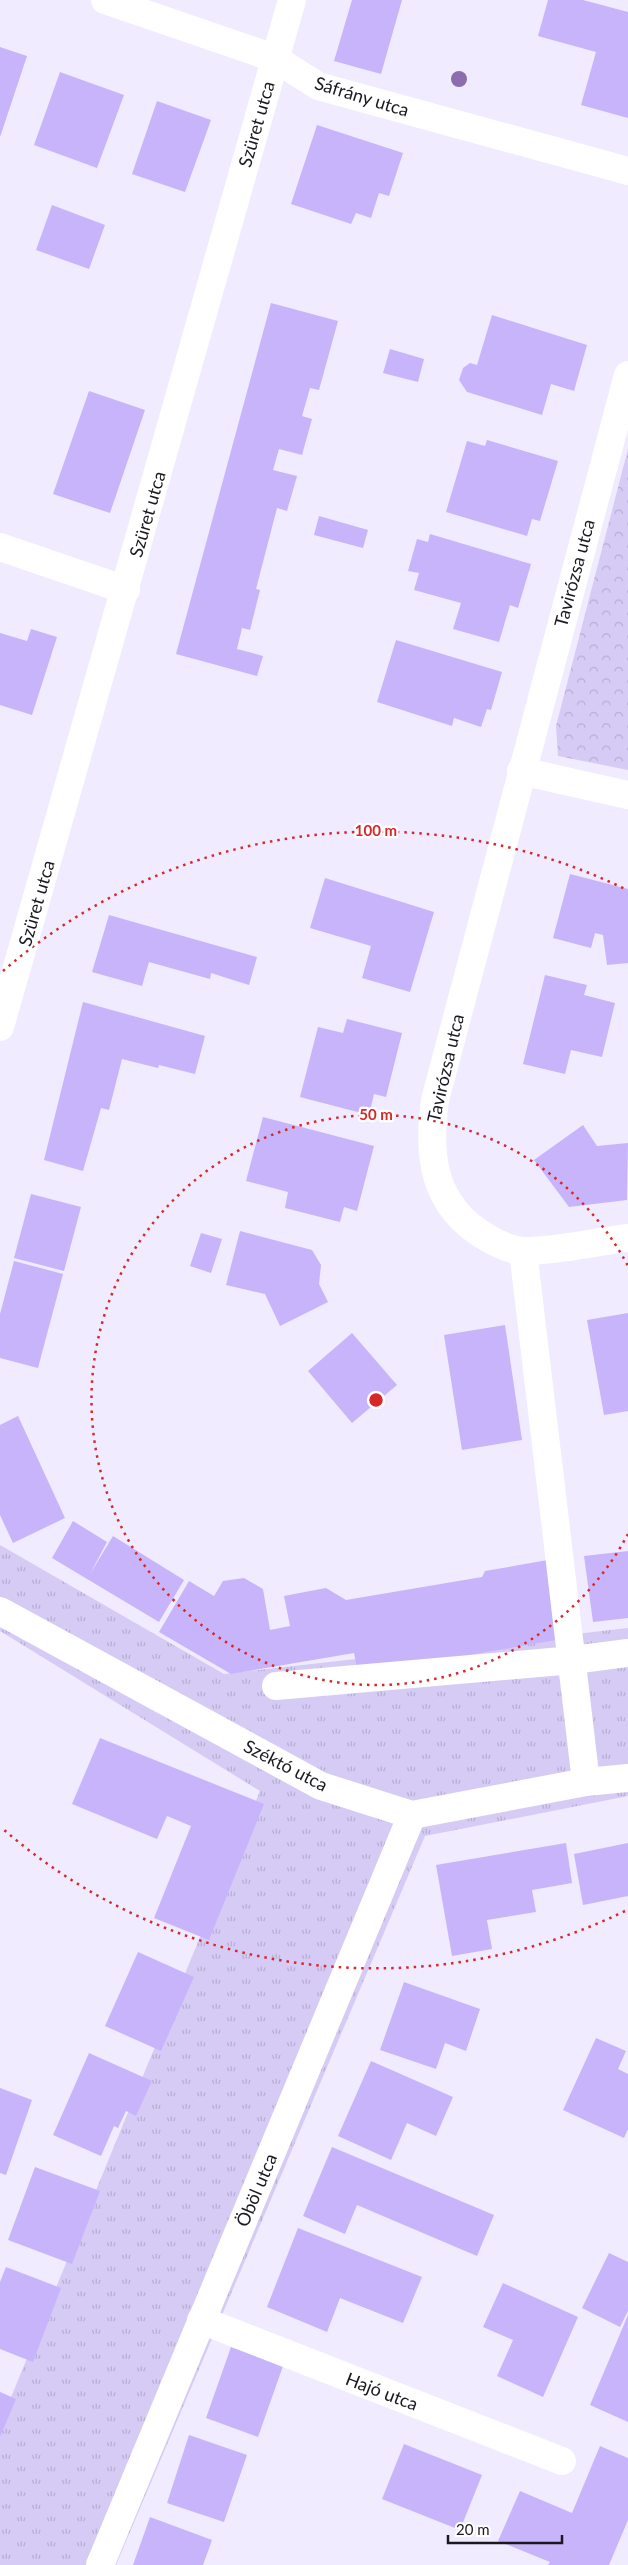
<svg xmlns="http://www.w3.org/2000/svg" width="628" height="2565" font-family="Lato,sans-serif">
<defs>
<pattern id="grass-tufts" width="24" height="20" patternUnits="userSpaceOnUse" patternTransform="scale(1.25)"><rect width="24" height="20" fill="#d6cbf5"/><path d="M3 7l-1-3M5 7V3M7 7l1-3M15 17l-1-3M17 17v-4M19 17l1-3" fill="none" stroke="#b7aed2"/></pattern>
<pattern id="park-crowns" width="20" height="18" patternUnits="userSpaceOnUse" patternTransform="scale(1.25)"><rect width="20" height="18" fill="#d6cbf5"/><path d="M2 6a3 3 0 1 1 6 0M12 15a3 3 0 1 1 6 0" fill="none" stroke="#b7aed2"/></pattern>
</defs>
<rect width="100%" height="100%" fill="#f0ebfe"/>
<!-- grass -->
<path fill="url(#grass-tufts)" d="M0,1545l224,129 404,-46v168l-203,40 -309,729h-116v-141l260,-633 -260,-160z"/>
<!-- park -->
<path fill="url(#park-crowns)" d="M628,449v321l-70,-14 -2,-30z"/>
<!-- building -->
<path fill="#c8b4fb" d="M352,0h50l-21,74 -47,-13z
M548,0h35l45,12v106l-47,-13 15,-53 -58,-16z
M0,47l27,9 -27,81z
M60,72l64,23 -27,73 -63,-23z
M157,101l54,19 -26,72 -53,-18z
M317,125l86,28 -14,43 -10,-3 -8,25 -15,-5 -5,11 -60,-20z
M52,205l53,20 -16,44 -53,-19z
M271,303l67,18 -19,69 -9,-2 -8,28 10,3 -10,36 -23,-6 -6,21 24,6 -10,35 -10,-3 -21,81 4,1 -10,40 -8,-2 -5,21 26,7 -6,20 -81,-22z
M492,315l95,30 -13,46 -23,-7 -9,31 -75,-23 -8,-12 4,-12 7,-5 7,2z
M390,349l34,10 -6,23 -35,-9z
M89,391l56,19 -35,103 -57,-19z
M487,440l71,21 -18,60 -8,-2 -5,17 -81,-24 21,-71 18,5z
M319,516l49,14 -5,18 -49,-13z
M430,534l101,30 -13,44 -8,-3 -11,37 -46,-13 8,-26 -47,-13 5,-17 -11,-2 9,-32 11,3z
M31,629l26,8 -25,78 -32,-10v-72l27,8z
M396,640l106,32 -11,38 -4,-1 -6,18 -27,-9 -2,8 -75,-24z
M570,874l58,15v74l-21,2 -4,-30 -8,-2 -4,15 -38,-10z
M325,878l109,34 -24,80 -48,-14 9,-32 -61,-18z
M109,915l148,42 -8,28 -38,-12 -1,6 -61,-17 -7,24 -50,-14z
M545,975l42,10 -3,10 31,8 -13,54 -31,-7 -6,24 -42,-10z
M83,1002l122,34 -10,38 -36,-9 -1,3 -36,-9 -13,51 -8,-2 -18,63 -39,-11z
M347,1019l55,14 -16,64 -12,-3 -5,21 -69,-18 18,-70 25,6z
M263,1117l111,29 -17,65 -13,-4 -4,15 -55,-14 3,-16 -42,-11z
M583,1125l14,21 31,-3 -1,57 -58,7 -35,-47z
M31,1194l50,13 -17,64 -50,-13z
M240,1231l72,19 9,15 -2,19 9,18 -48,24 -15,-32 -39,-9z
M201,1233l21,6 -11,34 -21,-7z
M14,1261l49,13 -25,94 -38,-10v-44z
M628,1313v98l-24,4 -17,-95z
M505,1325l17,115 -60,10 -18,-115z
M352,1333l45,52 -45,38 -44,-52z
M18,1416l47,102 -52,25 -13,-28v-90z
M73,1521l34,21 -17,32 23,-38 71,44 -25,42 -107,-64z
M628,1551v67l-35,4 -9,-66z
M548,1560l14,79 -204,35 -4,-21 -123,21 -72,-42 30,-51 25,15 9,-15 21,-3 19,11 7,41 20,-4 -6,-30 42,-8 20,12 136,-23 3,-6z
M100,1738l164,66 -55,136 -55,-22 37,-92 -24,-10 -10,23 -85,-35z
M566,1843l6,40 -40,7 4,22 -49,8 5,29 -40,7 -16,-91z
M628,1843v53l-45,9 -9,-51z
M138,1952l56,25 -33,74 -56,-25z
M404,1982l76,27 -14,42 -21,-8 -9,26 -56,-19z
M596,2038l30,13 -8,18 10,5v55l-4,9 -61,-28z
M89,2053l63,28 -16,35 -10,-5 -8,17 -4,-2 -13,30 -48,-21z
M371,2061l82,36 -17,39 -29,-13 -16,37 -53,-24z
M0,2088l32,12 -26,75 -6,-2z
M332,2147l162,68 -17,41 -120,-51 -12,29 -42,-18z
M35,2167l65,24 -28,73 -64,-24z
M298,2228l124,49 -19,46 -63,-25 -13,34 -60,-25z
M609,2253l19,9v49l-8,16 -38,-19z
M6,2267l55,21 -28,74 -33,-13v-67z
M503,2283l75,34 -35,80 -46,-21 16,-36 -30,-13z
M628,2315v107l-38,-17z
M231,2347l52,19 -25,71 -52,-19z
M0,2392l16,7 -16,38z
M189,2435l58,20 -23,67 -57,-19z
M404,2444l78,31 -22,55 -78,-31z
M600,2446l28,12v62l-19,45h-61l2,-3 -52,-21 22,-50 52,22z
M150,2517l62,23 -9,25h-70z"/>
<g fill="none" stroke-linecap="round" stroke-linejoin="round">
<!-- minor -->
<path stroke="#fff" stroke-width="28" d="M105,0l169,58 44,28 310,85
M628,375l-193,725c-8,56 -2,106 51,137 10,6 27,14 39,14 33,0 70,-9 103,-13
M0,547l126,43
M521,771l107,24
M0,1027l292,-1027
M523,1251l63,531
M0,1611l321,175 91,29 174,-33 42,-4
M276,1686l297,-26 55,-7
M201,2320l361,141
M100,2565l312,-750"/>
</g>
<!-- trees -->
<circle fill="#8b6caf" cx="459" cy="79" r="8"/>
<!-- distance rings -->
<g fill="none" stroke="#d62828" stroke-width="2.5" stroke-dasharray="2.5 5">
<path d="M628 1534A285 285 0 1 1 628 1266"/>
<path d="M625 1911A569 569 0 0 1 3 1829M3 971A569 569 0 0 1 625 889"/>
</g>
<g text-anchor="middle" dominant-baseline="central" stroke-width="4.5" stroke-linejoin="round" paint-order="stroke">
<!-- street labels -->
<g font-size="18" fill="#1b191f" stroke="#fff">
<text transform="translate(362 96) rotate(17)">Sáfrány utca</text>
<text transform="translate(256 124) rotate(-74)">Szüret utca</text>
<text transform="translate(147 514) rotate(-74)">Szüret utca</text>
<text transform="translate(574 573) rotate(-75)">Tavirózsa utca</text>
<text transform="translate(36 903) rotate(-74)">Szüret utca</text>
<text transform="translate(445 1068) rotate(-77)">Tavirózsa utca</text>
<text transform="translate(286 1765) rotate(27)">Széktó utca</text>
<text transform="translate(256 2190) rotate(-67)">Öböl utca</text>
<text transform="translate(382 2391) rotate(21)">Hajó utca</text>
</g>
</g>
<circle cx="376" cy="1400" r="8" fill="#d62828" stroke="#fff" stroke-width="2.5"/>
<g font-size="15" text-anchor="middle" font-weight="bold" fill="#d62828" stroke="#fff" stroke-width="4.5" stroke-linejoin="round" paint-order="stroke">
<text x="376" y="836">100 m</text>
<text x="376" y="1120">50 m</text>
</g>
<!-- scale -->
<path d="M448 2535v8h114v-8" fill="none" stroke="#1b191f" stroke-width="2.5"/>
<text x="456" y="2535" font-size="15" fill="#1b191f" stroke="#ffffff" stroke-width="4" paint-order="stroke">20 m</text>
</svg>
